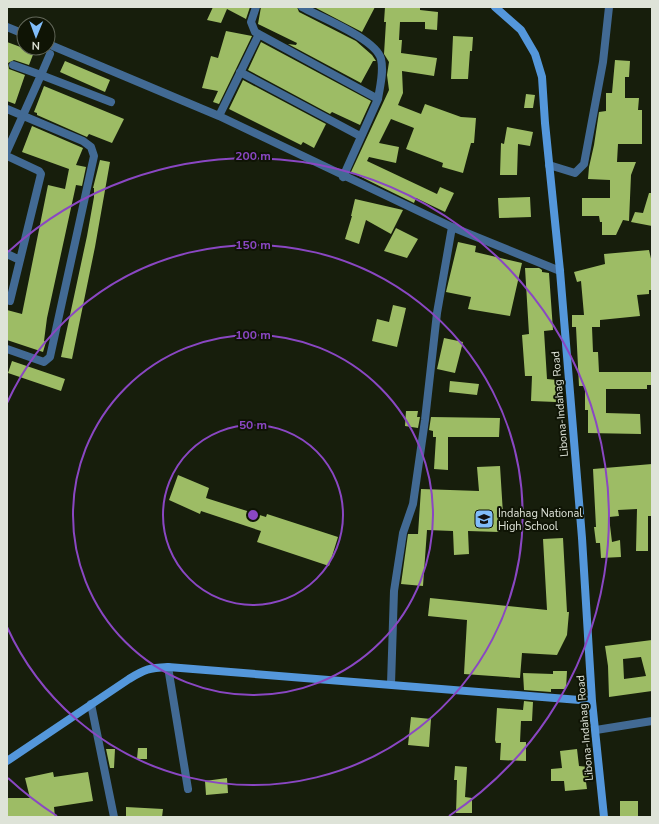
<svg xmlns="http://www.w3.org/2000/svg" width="659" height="824" font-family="'Nunito Sans',sans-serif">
<rect width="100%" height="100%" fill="#171e0c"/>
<!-- building -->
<path fill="#9dbc65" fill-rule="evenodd" d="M213,7h37l-4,12 -19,-10 -6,14 -14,-3z
M261,7h36l2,5 57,29 16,14 4,6h-3l-12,22 -73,-39 8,1 1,-2 -39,-19z
M314,7h61l-13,25z
M385,7h35v3l18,2 -1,18 -12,-1v-7h-25l-1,18h3l-1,13 36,5 -3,18 -32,-5 1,22 -5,12 23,9 4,-10 36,13 15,1 -2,25h-3l-8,30 -21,-6 1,-4 -37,-14 8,-21 -23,-9 -12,24 20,4 -3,16 -27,-6 -2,4 70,33 3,-7 14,6 -9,19 -29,-14 -2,5 -63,-31 38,-82 -2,-15 2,-13 -5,-8 2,-32h-2z
M226,31l26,5 -33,68 -6,-2 5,-11 -16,-3 9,-32 7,2z
M453,36l20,1 -1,14h-2l-2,28h-17z
M7,42l27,10 -5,13 -15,-5 -6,3 1,6 16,6 -10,29 -8,-3z
M261,42l110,59 -11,24 -28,-13 -2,2 -82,-44z
M615,60l15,1 -1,16h-4v21h14l-1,12h4v34h-24l-1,18h19l-5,13 -2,46 -6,-1 -7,15h-14v-13h-2l-1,-6h-17v-18h28v-18l-22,-1 1,-12 5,-22 5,-33 7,-1v-18h6z
M65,61l45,19 -5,12 -45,-20z
M243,80l83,44 -12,24 -11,-6 -2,3 -72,-36z
M44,86l80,33 -12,24 -23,-9 -2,3 -50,-22v-2l-3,-1z
M526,94l9,1 -2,13h-9z
M32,126l51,22 -7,17 10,2 -4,19 -6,-1 -29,133 -3,23 2,1 -3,10 -36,-12v-30l15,4 26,-129 17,4 4,-20 -47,-17z
M507,127l26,5 -3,14 -12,-2 -1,31h-17l1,-32 3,1z
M100,160l10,2 -15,85 -23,112 -11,-2 26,-121 7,-39v-9h-1z
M649,193h3v33l-21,-4 4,-10 8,1z
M530,197l1,20 -32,1 -1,-20z
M355,199l48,11 -12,24 -25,-14 -7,24 -14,-5 7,-23h-1z
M396,228l22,11 -11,19 -23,-7z
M458,242l18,4 -1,6 47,11 -12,53 -42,-7 3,-12 -25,-5z
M649,250l3,13v27h-3v4l-12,1 3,21 -40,4v7h-8l1,25h5l1,20h53v13h-5v4h-41v24l34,1 1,20 -53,-1v-23h-3v-24h-6l-3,-59h-4v-12h12l-3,-34 -4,1 -3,-10 31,-8 -1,-10z
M525,268h14l3,2v2l7,1 4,57 -9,1 3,48 10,1 1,22h-2l-25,-1 1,-25h-7l-3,-41 7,-1z
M393,305l13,3 -9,39 -25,-6 5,-22 12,3z
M444,338l19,4 -8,31 -18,-4z
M12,361l53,18 -4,12 -53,-18z
M450,381l29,3 -2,11 -28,-3z
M406,411h12l-1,6h3l-2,11 -13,-2z
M431,417l69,1 -1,19h-51v33l-14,-1 2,-32h-3v-6l-4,-1z
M652,464v52h-4v35h-12l1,-42 -19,1 1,6 -10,1 3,25 8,-2 1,17 -20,1 -1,-15h-4l-2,-16h2l-3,-58z
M500,466l3,48h-5l1,18 -31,-1 1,23 -15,1 -1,-24 -26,-1 -4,56 -22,-2 7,-50h10l3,-45 58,2 -2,-24z
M178,475l31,13 -3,10 60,19 1,-3 71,23 -9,29 -72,-24 4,-11 -60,-20 -1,3 -31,-14z
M563,538l4,74h2l-2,23 -10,20 -35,-2 -2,25 -56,-4 3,-54 -39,-4 2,-18 117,12 -4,-71z
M652,640v51l-43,6 -1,-31 -3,-20zM641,657l5,19 -22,3 -1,-20z
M553,671h14l-1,18h-15v3l-27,-2 -1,-17 30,1z
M524,701l9,1 -1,19h-11l-1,21h6v19l-26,-1 1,-17h-5l-1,-3 2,-32 26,2z
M411,717l20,2 -2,28 -21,-2z
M138,748h9v11h-10z
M106,749h9l-1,19h-4z
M577,749l2,17 9,1 1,15h-3l1,7 -22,2 -1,-10h-13v-12l11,-1 -2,-17z
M455,766l12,1 -2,30 7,1v15h-16l1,-33h-3z
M53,772l1,5 34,-5 5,29 -39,6 1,10 -48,-1v-18h23l-5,-20z
M227,778l1,15 -22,2 -1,-14z
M620,801h18v16h-18z
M126,807l37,2 -1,8h-36z"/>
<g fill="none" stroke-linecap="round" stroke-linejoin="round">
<!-- minor -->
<path stroke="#426a94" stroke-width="8" d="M256,7l-5,15 4,10 123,67 -35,78
M302,7c18,10 74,32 79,52 3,13 -1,27 -3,40
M7,27l17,7
M48,44l171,72 233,111 108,44
M13,65l28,10 9,-21
M240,72l120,64
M7,109l76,32 8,6 3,9 -44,201 -6,5 -37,-13
M219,116l40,-82
M7,151l34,-76 70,27
M7,156l32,15 2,3 -31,127 -3,-1
M549,165l26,8 9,-9 19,-102 6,-55
M7,254l13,6
M168,667l20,122
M391,684l3,-93 9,-58 10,-29 12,-84 12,-107 15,-86
M91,704l23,113
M596,730l56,-9"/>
<!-- secondary -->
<path stroke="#5497db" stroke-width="8" d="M495,7l26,23 14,24 7,23 3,46 15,148 22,267 10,163 12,116
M7,761l122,-82c16,-10 20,-11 39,-12l424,34"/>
</g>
<!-- distance rings -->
<g fill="none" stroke="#8a47c3" stroke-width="2">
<circle cx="253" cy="515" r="90"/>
<circle cx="253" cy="515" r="180"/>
<path d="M7 403A270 270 0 1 1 7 627"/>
<path d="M57 816A359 359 0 0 1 8 778M8 252A359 359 0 1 1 449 816"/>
</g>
<!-- icons -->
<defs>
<symbol id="school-square" viewBox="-11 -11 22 22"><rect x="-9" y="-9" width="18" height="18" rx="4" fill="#81bdfa" stroke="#0f1405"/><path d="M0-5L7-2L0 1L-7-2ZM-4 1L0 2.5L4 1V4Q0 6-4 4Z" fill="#111"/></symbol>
</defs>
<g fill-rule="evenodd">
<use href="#school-square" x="473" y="508" width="22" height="22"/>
</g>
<g text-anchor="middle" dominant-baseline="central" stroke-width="4" stroke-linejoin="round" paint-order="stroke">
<!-- street labels -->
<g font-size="11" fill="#dee3d8" stroke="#0f1405">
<text transform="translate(560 404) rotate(-95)">Libona-Indahag Road</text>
<text transform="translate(585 728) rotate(-95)">Libona-Indahag Road</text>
</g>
<!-- poi labels -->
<g font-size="11" fill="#dee3d8" stroke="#0f1405" text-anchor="start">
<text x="498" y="513">Indahag National<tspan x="498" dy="13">High School</tspan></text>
</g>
</g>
<circle cx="253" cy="515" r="6" fill="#8a47c3" stroke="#0f1405" stroke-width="2"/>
<g font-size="12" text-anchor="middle" font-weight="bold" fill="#8a47c3" stroke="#0f1405" stroke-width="4" stroke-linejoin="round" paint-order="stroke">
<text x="253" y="160">200 m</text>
<text x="253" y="249">150 m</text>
<text x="253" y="339">100 m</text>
<text x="253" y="429">50 m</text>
</g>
<!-- border -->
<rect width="659" height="824" fill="none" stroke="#dee3d8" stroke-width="16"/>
<!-- north arrow -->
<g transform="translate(36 36) rotate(181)"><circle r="19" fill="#0f1405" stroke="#626759"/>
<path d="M0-3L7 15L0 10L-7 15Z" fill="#81bdfa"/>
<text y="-6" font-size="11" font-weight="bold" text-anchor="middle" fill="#dee3d8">N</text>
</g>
</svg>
